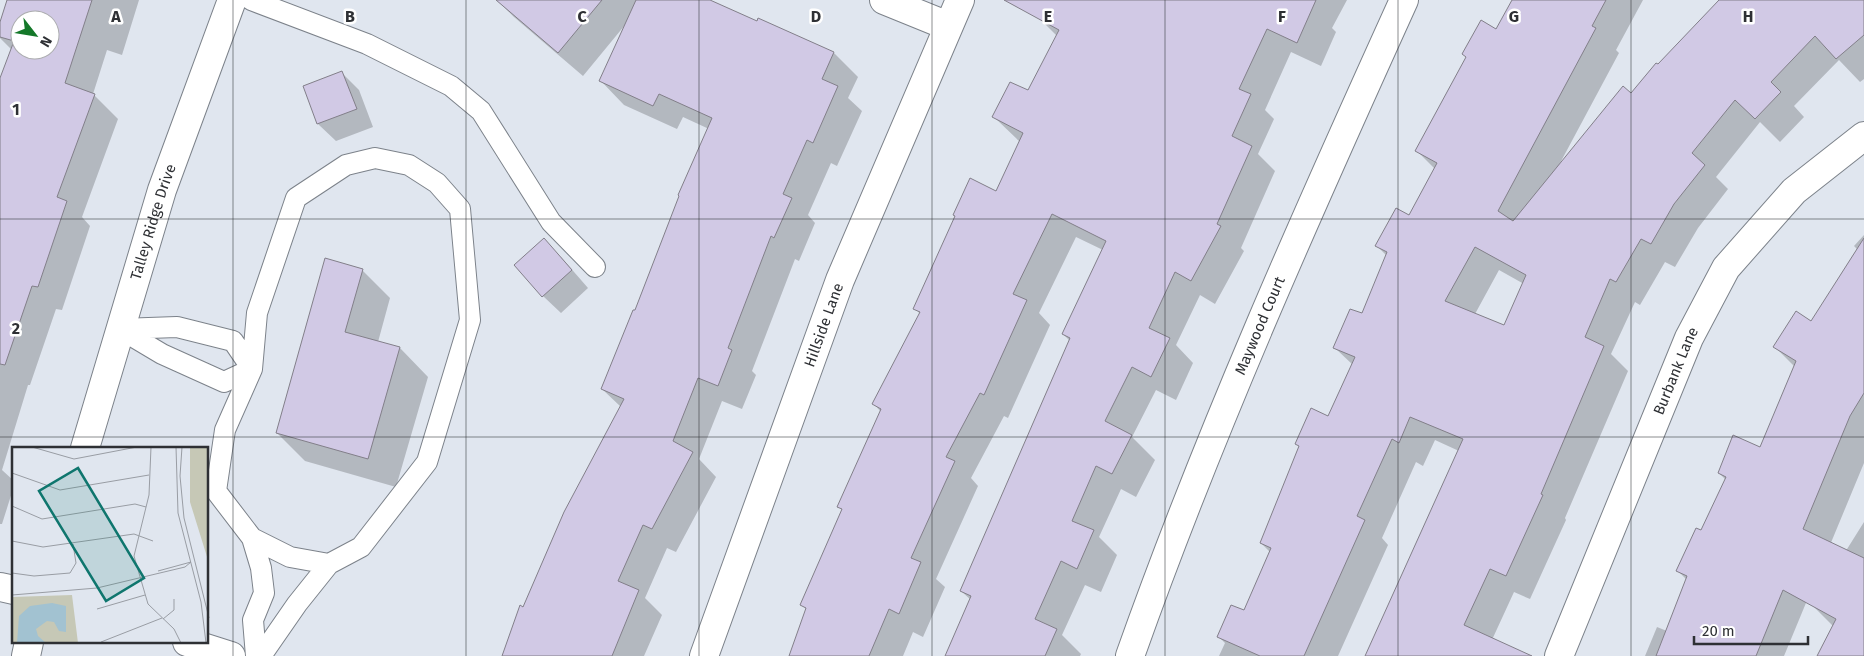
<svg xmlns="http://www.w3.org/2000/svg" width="1864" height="656" font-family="'Fira Sans',sans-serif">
<rect width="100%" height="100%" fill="#e0e6ef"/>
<!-- shadow -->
<path fill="#0003" fill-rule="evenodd" d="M8,0h131l-17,55 -15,-5 -14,44 25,25 -36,98 8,9 -28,84 -6,-1 -26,76h-2l-26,85 12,11v5l-12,38h-2v-443l12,-31 -12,-12v-11zM20,20h30v30h-30z
M497,0h210l50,22 1,-3 76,34 24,24 -10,21 14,13 -25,55 -6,-3 -23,52 7,8 -16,38 -4,-2 -43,112 4,4 -14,34 -20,-8 -23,58 17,18 -40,75 -9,-4 -22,50 17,17 -18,41h-141l21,-48 97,-201 -19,-18 33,-77 74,-183 -26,-12 -6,12 -53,-24 -23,-24 24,-56 -42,51 -69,-59z
M1048,0h299l-15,28 4,4 -15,34 -30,-14 -26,58 9,9 -16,35 17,17 -34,77 3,3 -29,53 -15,-9 -24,50 17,18 -17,37 -20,-10 -24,47 23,23 -19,37 -15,-8 -22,48 18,18 -16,37 -16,-7 -23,50 19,19 -1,2h-134l25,-56 -10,-9 109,-250 -7,-7 40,-84 -27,-13 -37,76 11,12 -42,93 -4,-2 -33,62 7,8 -42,93 9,8 -22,50 -10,-5 -10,24h-113l17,-46 -5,-5 41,-94 -4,-4 42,-95 -7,-8 46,-90 -5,-6 81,-116 24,-50 -26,-25 34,-26 29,-55 -18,-18z
M1513,0h130l-27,50 3,3 -60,112 72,-70 90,-95h143v79l-4,3 -21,-22 -45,46 10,11 -24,25 -20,-20 -44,55 12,12 -30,39 -23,39 -10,-5 -25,43 -5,-3 -24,52 17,17 -63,147 1,2 -36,79 -16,-7 -23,50 13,14h-138l93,-205 -24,-11 -12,26 -7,-4 -34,76 6,7 -50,111h-119l6,-13 -6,-6 25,-25 26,-60 -9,-9 68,-125 24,-53 -18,-17 27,-33 25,-59 -10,-10 32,-29 26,-48 -18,-18 79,-121zM1499,270l25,14 -19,42 -30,-12z
M342,73l17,17 14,37 -37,14 -18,-17 -14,-37z
M1864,235v228l-80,193h-139l12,-29 10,4 20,-51 -9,-9 23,-39 25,-52 -7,-7 42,-25 34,-81 -20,-20 36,-24 46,-74 -3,-3z
M561,257l27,31 -27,25 -18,-17z
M362,270l28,28 -12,44 22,6 28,29 -32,110 -91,-26 -28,-28z
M1864,522v134h-46l16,-29 -22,-22z"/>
<!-- building -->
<path fill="#d1c9e5" stroke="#827f89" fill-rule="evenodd" d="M7,0h85l-27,83 30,11 -38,103 10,4 -29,86 -6,-1 -27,79 -5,-1v-286l14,-37 -14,-4v-15zM20,20h30v30h-30z
M496,0h106l-44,53z
M636,0h74l47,21 1,-3 76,34 -12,27 16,7 -25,57 -6,-3 -24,54 9,4 -18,40 -3,-2 -43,112 4,2 -14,36 -20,-8 -25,63 20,11 -41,77 -9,-4 -25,56 21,9 -27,66h-110l18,-51 3,2 41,-95 60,-113 -23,-10 32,-79h2l44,-114 -1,-1 34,-77 -53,-24 -6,12 -54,-25z
M1004,0h312l-19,43 -30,-14 -28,60 12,5 -19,42 20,10 -35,78 4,2 -30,55 -16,-9 -26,56 21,10 -19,39 -19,-10 -27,54 27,14 -20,39 -16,-8 -24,55 22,9 -17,39 -16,-8 -26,58 22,10 -12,27h-100l26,-60 -11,-5 110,-253 -8,-4 44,-93 -54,-27 -39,80 14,6 -43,95 -4,-2 -34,64 9,4 -44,97 10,4 -22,52 -10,-5 -20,47h-80l17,-48 -6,-3 42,-96 -5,-2 44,-98 -9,-5 48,-92 -7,-3 42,-93 -2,-1 17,-37 26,13 27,-58 -31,-16 18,-35 18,8 31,-60z
M1512,0h94l-14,26 4,2 -98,183 15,10 110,-135 8,7 25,-30 2,1 61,-64h145v35l-28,24 -21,-23 -44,46 10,10 -26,27 -20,-19 -43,53 13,12 -31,39 -23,40 -10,-5 -25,43 -6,-3 -25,58 19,9 -63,148 2,1 -37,81 -16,-7 -26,56 68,31h-167l98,-217 -53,-22 -11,26 -7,-4 -35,77 8,4 -61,136h-44l-43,-19 14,-32 13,5 27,-62 -11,-5 39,-97 -4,-2 16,-36 17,8 27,-59 -22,-9 17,-39 12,4 25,-61 -12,-6 21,-38 13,7 28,-52 -22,-12 51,-94 -4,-3 19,-34 15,9zM1475,247l51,28 -22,50 -59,-24z
M342,71l15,38 -40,15 -14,-38z
M544,238l28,32 -30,27 -28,-32z
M1864,238v155l-14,23 -47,113 61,29v98h-47l19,-37 -53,-29 -27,66h-100l31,-80 -11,-5 20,-43 5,2 25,-53 -8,-4 15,-38 27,12 36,-86 -23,-14 23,-36 15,10z
M325,258l38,11 -18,63 55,15 -32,112 -92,-26z"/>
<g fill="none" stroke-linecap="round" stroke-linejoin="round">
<defs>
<path id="service" d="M251,0l116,44 84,42 30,25 70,111 44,45
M177,327l56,14 19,28 -28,13 -62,-28 -42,-25z
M252,538l9,30 3,25 -11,27 3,36
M261,656l36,-52 32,-40 32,-17 66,-85 43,-142 -10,-111 -23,-26 -28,-18 -34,-7 -29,7 -50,33 -39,115 -5,56 -27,61 -9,61 36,47 38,19 39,7"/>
<g id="minor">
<path d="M884,0l64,26"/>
<path d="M0,587l14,3"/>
<path d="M187,642l44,14"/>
<path id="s1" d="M704,656l136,-376 120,-280"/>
<path id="s2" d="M1130,656c79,-223 176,-440 274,-656"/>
<path id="s3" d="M1559,656l130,-318 37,-70 68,-77 70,-55"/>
</g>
<g id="tertiary">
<path id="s4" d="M85,448l77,-258 70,-190"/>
<path d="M26,656l3,-14"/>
</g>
</defs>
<!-- service casing -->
<use href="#service" stroke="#7c828a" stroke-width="22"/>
<!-- minor casing -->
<use href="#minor" stroke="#7c828a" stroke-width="30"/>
<!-- tertiary casing -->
<use href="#tertiary" stroke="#7c828a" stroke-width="30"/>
<!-- service -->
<use href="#service" stroke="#fff" stroke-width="20"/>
<!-- minor -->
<use href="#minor" stroke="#fff" stroke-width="28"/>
<!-- tertiary -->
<use href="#tertiary" stroke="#fff" stroke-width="28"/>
</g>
<!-- grid -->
<path fill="none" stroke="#2e3034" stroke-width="1" stroke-opacity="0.55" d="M233,0v656M466,0v656M699,0v656M932,0v656M1165,0v656M1398,0v656M1631,0v656M0,219h1864M0,437h1864"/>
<g text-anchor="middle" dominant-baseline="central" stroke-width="5" stroke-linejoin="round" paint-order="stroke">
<!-- street labels -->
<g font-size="15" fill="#2e3034" stroke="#fff">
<text stroke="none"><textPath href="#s4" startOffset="236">Talley Ridge Drive</textPath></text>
<text stroke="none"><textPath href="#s1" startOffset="352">Hillside Lane</textPath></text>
<text stroke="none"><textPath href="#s2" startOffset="355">Maywood Court</textPath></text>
<text stroke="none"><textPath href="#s3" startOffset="308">Burbank Lane</textPath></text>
</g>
</g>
<!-- overview -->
<g transform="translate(12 447)">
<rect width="196" height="196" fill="#e0e6ef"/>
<path d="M178,0h18v113l-18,-58zM60,148l6,48h-66v-46z" fill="#c6c8b6"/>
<path d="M40,156l14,3v26l-7,-1 -5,-9 -7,-1 -11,8 2,7 8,7h-29l2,-27 11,-10z" fill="#a2c2d1"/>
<path fill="none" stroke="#999da4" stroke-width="1" d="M20,0l42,12 63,-12M139,0l-2,48 -15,61 14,48 26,25 7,14M164,0l2,66 23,89 5,41M170,0l-2,29 4,42 25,100M0,26l48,17 89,-15M0,59l30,13 93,-15 11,3M0,94l31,6 91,-13 19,7M146,124l33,-9M0,126l22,3 36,-3 6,-10 -3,-19M0,148l85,-7 88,-21 6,-5M85,162l48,-14M151,172l11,-9v-11M89,195l61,-24"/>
<path fill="#0f766e" fill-opacity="0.15" stroke="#0f766e" stroke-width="2.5" d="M66,21l66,110 -38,23 -67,-110z"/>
<rect width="196" height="196" fill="none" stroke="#2e3034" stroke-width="2.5"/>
</g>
<g font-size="16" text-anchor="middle" font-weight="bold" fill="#2e3034" stroke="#fff" stroke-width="5" stroke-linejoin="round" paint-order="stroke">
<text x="116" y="22">A</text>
<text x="350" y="22">B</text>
<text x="582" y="22">C</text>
<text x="816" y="22">D</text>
<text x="1048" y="22">E</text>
<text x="1282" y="22">F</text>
<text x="1514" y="22">G</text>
<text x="1748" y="22">H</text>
<text x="16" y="115">1</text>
<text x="16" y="334">2</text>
</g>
<!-- north arrow -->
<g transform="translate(35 35) rotate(121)"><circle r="24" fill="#ffffff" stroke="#abacae"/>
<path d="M0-4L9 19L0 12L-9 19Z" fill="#147829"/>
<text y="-8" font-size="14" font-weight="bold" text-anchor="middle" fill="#2e3034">N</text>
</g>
<!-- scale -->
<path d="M1694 636v8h114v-8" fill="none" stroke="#2e3034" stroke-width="2.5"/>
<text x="1702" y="636" font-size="15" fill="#2e3034" stroke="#ffffff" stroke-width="4" paint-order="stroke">20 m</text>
</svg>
